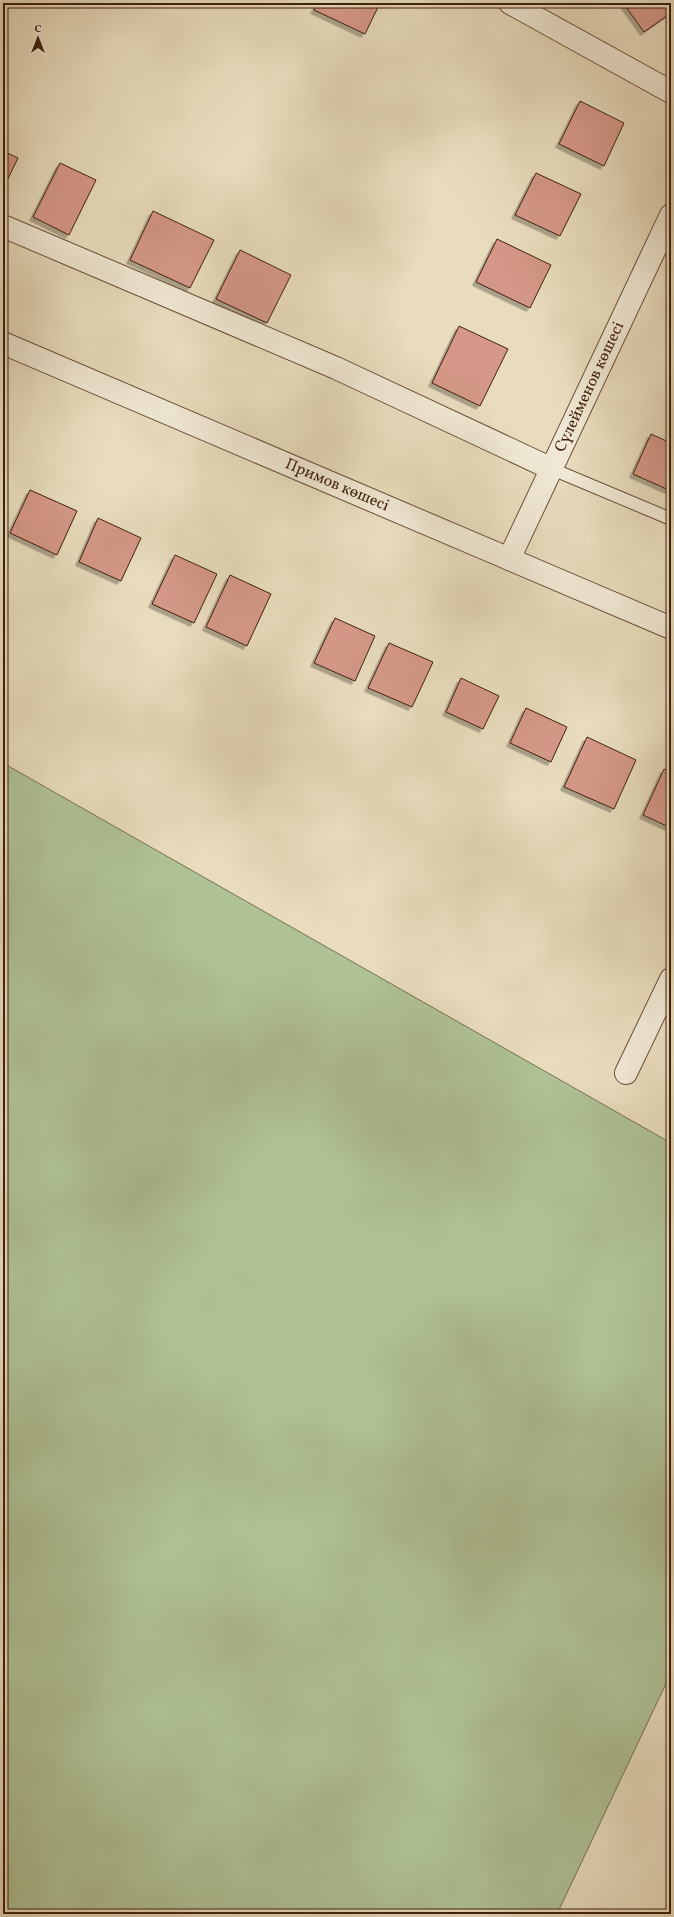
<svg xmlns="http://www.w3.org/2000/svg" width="674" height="1917" font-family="Vollkorn,serif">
<defs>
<filter id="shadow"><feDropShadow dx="-3.5" dy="3.5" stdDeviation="0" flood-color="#0004"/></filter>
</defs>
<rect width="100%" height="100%" fill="#e8dcbd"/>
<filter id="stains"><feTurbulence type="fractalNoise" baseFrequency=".005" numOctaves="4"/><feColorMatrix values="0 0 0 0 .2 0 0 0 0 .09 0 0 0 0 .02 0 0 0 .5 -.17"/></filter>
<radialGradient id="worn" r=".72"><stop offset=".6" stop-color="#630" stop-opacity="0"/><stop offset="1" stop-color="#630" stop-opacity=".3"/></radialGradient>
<!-- green -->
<path fill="#afc296" stroke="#767051" d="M3,763l668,380v530l-114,241h-554z"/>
<!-- building -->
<path fill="#d59888" stroke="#3e1f0c" filter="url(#shadow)" d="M318,3h62l-15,31 -51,-24z
M623,3h48v10l-27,19z
M580,101l44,22 -20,43 -45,-22z
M3,151l15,7 -15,31z
M60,163l36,17 -27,55 -36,-18z
M536,173l45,21 -21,42 -45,-21z
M153,211l61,29 -24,48 -60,-28z
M497,239l54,26 -21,43 -54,-26z
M240,250l51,25 -24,48 -51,-24z
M459,326l49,23 -28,57 -48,-23z
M651,434l20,9v48l-38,-17z
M30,490l47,21 -20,44 -47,-22z
M98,518l43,20 -20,43 -42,-19z
M175,555l42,19 -23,49 -42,-19z
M230,575l41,19 -24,52 -41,-19z
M335,618l40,18 -20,45 -41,-18z
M389,643l44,19 -21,45 -44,-19z
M461,678l38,18 -16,33 -37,-17z
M526,708l41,19 -16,35 -41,-19z
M587,737l49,23 -22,49 -50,-22z
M664,769l7,3v56l-28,-13z"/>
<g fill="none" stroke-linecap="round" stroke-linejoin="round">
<defs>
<path id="lane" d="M552,469l119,50"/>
<g id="street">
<path d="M510,3l161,89"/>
<path d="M3,226l333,142 216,101"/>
<path id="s1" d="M3,343l668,285"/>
<path id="s2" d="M509,559l162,-344"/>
<path d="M626,1073l45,-94"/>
</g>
</defs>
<!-- lane casing -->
<use href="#lane" stroke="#684e38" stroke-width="14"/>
<!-- street casing -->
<use href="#street" stroke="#684e38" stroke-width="24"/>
<!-- lane -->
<use href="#lane" stroke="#f0e8d4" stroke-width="12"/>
<!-- street -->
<use href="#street" stroke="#f0e8d4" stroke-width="22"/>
</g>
<g text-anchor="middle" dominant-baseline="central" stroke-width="4" stroke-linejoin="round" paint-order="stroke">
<!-- street labels -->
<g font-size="16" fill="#3e1f0c" stroke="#f0e8d4">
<text stroke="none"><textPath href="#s2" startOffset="190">Сүлейменов көшесі</textPath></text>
<text stroke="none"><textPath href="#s1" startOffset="363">Примов көшесі</textPath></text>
</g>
</g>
<!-- margin -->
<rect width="674" height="1917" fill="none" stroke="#e8dcbd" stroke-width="16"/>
<rect x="4" y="4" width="666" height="1909" fill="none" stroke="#3e1f0c" stroke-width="2"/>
<rect x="8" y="8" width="658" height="1901" fill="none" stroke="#3e1f0c"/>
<!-- north arrow -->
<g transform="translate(38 38)" stroke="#f0e8d4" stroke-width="3" paint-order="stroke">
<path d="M0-3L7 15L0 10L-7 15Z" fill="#3e1f0c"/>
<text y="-6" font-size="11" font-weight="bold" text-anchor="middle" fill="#3e1f0c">С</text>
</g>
<rect width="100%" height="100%" filter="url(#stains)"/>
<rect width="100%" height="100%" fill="url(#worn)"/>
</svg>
